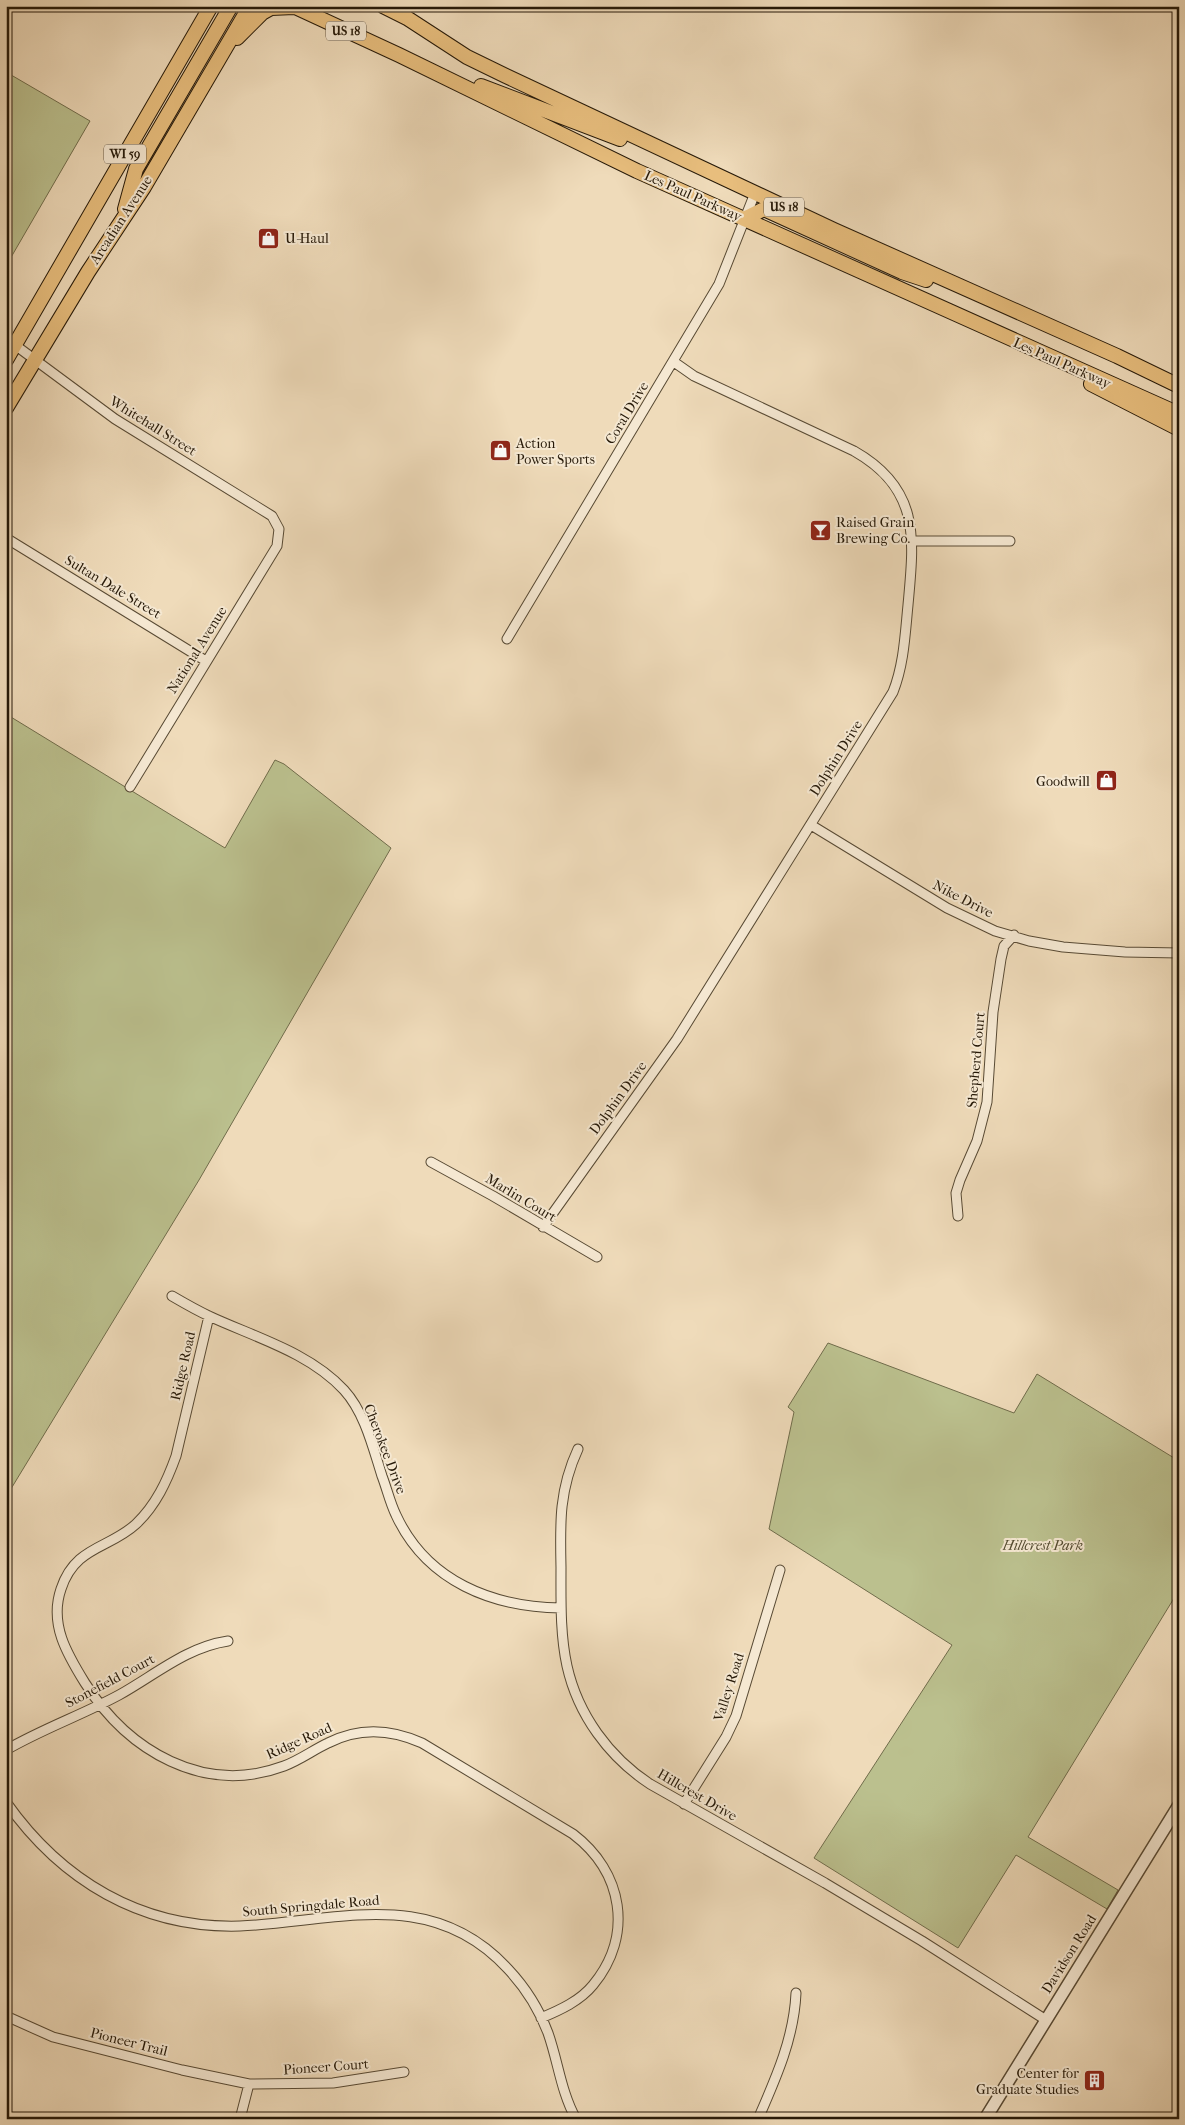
<svg xmlns="http://www.w3.org/2000/svg" width="1185" height="2125" font-family="'IM FELL French Canon',serif">
<rect width="100%" height="100%" fill="#efdbba"/>
<filter id="stains"><feTurbulence type="fractalNoise" baseFrequency=".004" numOctaves="4"/><feColorMatrix values="0 0 0 0 .2 0 0 0 0 .09 0 0 0 0 .02 0 0 0 .5 -.17"/></filter>
<radialGradient id="worn" r=".72"><stop offset=".6" stop-color="#630" stop-opacity="0"/><stop offset="1" stop-color="#630" stop-opacity=".3"/></radialGradient>
<!-- green -->
<path fill="#bbc08e" stroke="#706c4b" d="M6,72l84,49 -84,145z
M6,714l219,134 50,-88 9,4 107,84 -192,332 -193,317z
M828,1343l186,70 23,-39 142,87v129l-151,247 90,53 -11,19 -91,-54 -58,93 -144,-90 138,-213 -183,-116 25,-117 -6,-5z"/>
<g fill="none" stroke-linecap="round" stroke-linejoin="round">
<defs>
<path id="minor" d="M15,345l100,74 157,97 7,13 -2,17 -147,241
M6,538l200,123
M913,541h97
M507,639l212,-355 36,-91
M811,825l136,83 48,23 34,10 34,6 62,5 54,1
M431,1162l62,34 104,61
M958,1216l-2,-23 4,-13 17,-39 10,-39 6,-90 8,-53 3,-13 10,-11
M543,1227l134,-188 216,-347c11,-28 12,-57 15,-87 6,-66 13,-116 -54,-154l-160,-75 -20,-14
M172,1296c12,7 24,14 37,20 45,21 100,36 135,74 21,23 29,58 38,86 5,13 8,27 14,39 31,67 97,92 165,93
M209,1316l-33,140c-9,25 -20,49 -40,68 -27,25 -61,22 -75,65 -12,35 6,65 24,94 43,68 119,113 199,83 16,-6 29,-16 44,-23 31,-16 63,-14 94,0l151,91c50,38 61,101 20,151 -13,16 -33,25 -52,33
M578,1449c-19,41 -18,74 -17,118 0,33 -1,67 6,99 11,49 42,91 83,118l175,99 97,58 124,79
M6,1750c36,-21 76,-35 113,-55 36,-20 68,-48 109,-54
M6,1802c55,78 135,127 234,124 96,-4 191,-41 268,43 17,18 31,40 40,64 10,28 13,59 28,86
M684,1804l42,-67 10,-21 44,-146
M6,2016l47,21 129,33 67,14 84,-1 71,-11
M240,2119l9,-35
M758,2119c18,-41 36,-81 38,-126"/>
<path id="tertiary" d="M985,2119l194,-314"/>
<path id="primary" d="M293,6l106,49 238,116 542,243
M383,6l24,12 60,39 39,19 328,154 283,126 62,30
M237,38l25,-25 9,-5 23,-1
M481,86l139,53
M125,209l11,-40 95,-163
M744,219l20,-10 138,63 24,8
M6,360l205,-354
M1091,384l88,45
M6,408l82,-136 56,-85 106,-181"/>
</defs>
<!-- minor casing -->
<use href="#minor" stroke="#584a34" stroke-width="11"/>
<!-- tertiary casing -->
<use href="#tertiary" stroke="#584a34" stroke-width="14"/>
<!-- primary casing -->
<use href="#primary" stroke="#261908" stroke-width="16"/>
<!-- minor -->
<use href="#minor" stroke="#f5e8d2" stroke-width="9"/>
<!-- tertiary -->
<use href="#tertiary" stroke="#f5e8d2" stroke-width="11"/>
<!-- primary -->
<use href="#primary" stroke="#e8be7d" stroke-width="14"/>
</g>
<!-- icons -->
<defs>
<symbol id="shop-square" viewBox="-11 -11 22 22"><rect x="-9" y="-9" width="18" height="18" rx="4" fill="#8f2418" stroke="#f5e8d2"/><path d="M-5-2.5h2.3a2.7 3.5 0 0 1 5.4 0H5L5.5 6h-11ZM-1.5-2.5h3a1.5 2.3 0 0 0-3 0Z" fill="#fff"/></symbol>
<symbol id="bar-square" viewBox="-11 -11 22 22"><rect x="-9" y="-9" width="18" height="18" rx="4" fill="#8f2418" stroke="#f5e8d2"/><path d="M-6-5H6L.8 .8V4.5H3.5V6h-7V4.5H-.8V.8Z" fill="#fff"/></symbol>
<symbol id="building-square" viewBox="-11 -11 22 22"><rect x="-9" y="-9" width="18" height="18" rx="4" fill="#8f2418" stroke="#f5e8d2"/><path d="M-4-6H4V6H1V3H-1V6H-4ZM-2.5-4.3h1.7v1.8h-1.7ZM.8-4.3h1.7v1.8H.8ZM-2.5-1h1.7V.8h-1.7ZM.8-1h1.7V.8H.8Z" fill="#fff"/></symbol>
</defs>
<g fill-rule="evenodd">
<use href="#shop-square" x="256" y="226" width="25" height="25"/>
<use href="#shop-square" x="488" y="438" width="25" height="25"/>
<use href="#bar-square" x="808" y="518" width="25" height="25"/>
<use href="#shop-square" x="1094" y="768" width="25" height="25"/>
<use href="#building-square" x="1082" y="2068" width="25" height="25"/>
</g>
<g text-anchor="middle" dominant-baseline="central" stroke-width="4" stroke-linejoin="round" paint-order="stroke">
<!-- shield labels -->
<g fill="#f5e8d2" stroke="#645745" stroke-width="1">
<rect x="326" y="21.5" width="40" height="19" rx="4"/>
<rect x="104" y="144.5" width="42" height="19" rx="4"/>
<rect x="764" y="197.5" width="40" height="19" rx="4"/>
</g>
<g font-size="12" font-weight="bold" fill="#261908">
<text x="346" y="31">US 18</text>
<text x="125" y="154">WI 59</text>
<text x="784" y="207">US 18</text>
</g>
<!-- street labels -->
<g font-size="14" fill="#261908" stroke="#f5e8d2">
<text transform="translate(693 196) rotate(24)">Les Paul Parkway</text>
<text transform="translate(121 220) rotate(-57)">Arcadian Avenue</text>
<text transform="translate(1062 363) rotate(24)">Les Paul Parkway</text>
<text transform="translate(627 413) rotate(-59)">Coral Drive</text>
<text transform="translate(153 426) rotate(32)">Whitehall Street</text>
<text transform="translate(113 587) rotate(31)">Sultan Dale Street</text>
<text transform="translate(197 650) rotate(-58)">National Avenue</text>
<text transform="translate(836 758) rotate(-58)">Dolphin Drive</text>
<text transform="translate(963 899) rotate(27)">Nike Drive</text>
<text transform="translate(976 1060) rotate(-85)">Shepherd Court</text>
<text transform="translate(618 1098) rotate(-54)">Dolphin Drive</text>
<text transform="translate(521 1198) rotate(31)">Marlin Court</text>
<text transform="translate(183 1366) rotate(-77)">Ridge Road</text>
<text transform="translate(385 1449) rotate(69)">Cherokee Drive</text>
<text transform="translate(110 1681) rotate(-28)">Stonefield Court</text>
<text transform="translate(729 1687) rotate(-72)">Valley Road</text>
<text transform="translate(299 1741) rotate(-24)">Ridge Road</text>
<text transform="translate(697 1795) rotate(30)">Hillcrest Drive</text>
<text transform="translate(311 1906) rotate(-5)">South Springdale Road</text>
<text transform="translate(1069 1954) rotate(-58)">Davidson Road</text>
<text transform="translate(129 2042) rotate(14)">Pioneer Trail</text>
<text transform="translate(326 2067) rotate(-4)">Pioneer Court</text>
</g>
<!-- poi labels -->
<g font-size="14" fill="#261908" stroke="#f5e8d2" text-anchor="start">
<text x="285" y="238">U-Haul</text>
<text x="516" y="443">Action<tspan x="516" dy="16">Power Sports</tspan></text>
<text x="836" y="522">Raised Grain<tspan x="836" dy="16">Brewing Co.</tspan></text>
<text x="1090" y="781" text-anchor="end">Goodwill</text>
<text x="1079" y="2073" text-anchor="end">Center for<tspan x="1079" dy="16">Graduate Studies</tspan></text>
</g>
<!-- park labels -->
<g font-size="14" font-style="italic" fill="#534b30" stroke="#f5e8d2">
<text x="1043" y="1545">Hillcrest Park</text>
</g>
</g>
<!-- margin -->
<rect width="1185" height="2125" fill="none" stroke="#efdbba" stroke-width="25"/>
<rect x="8" y="8" width="1170" height="2110" fill="none" stroke="#261908" stroke-width="2.5"/>
<rect x="12" y="12" width="1160" height="2100" fill="none" stroke="#261908"/>
<rect width="100%" height="100%" filter="url(#stains)"/>
<rect width="100%" height="100%" fill="url(#worn)"/>
</svg>
